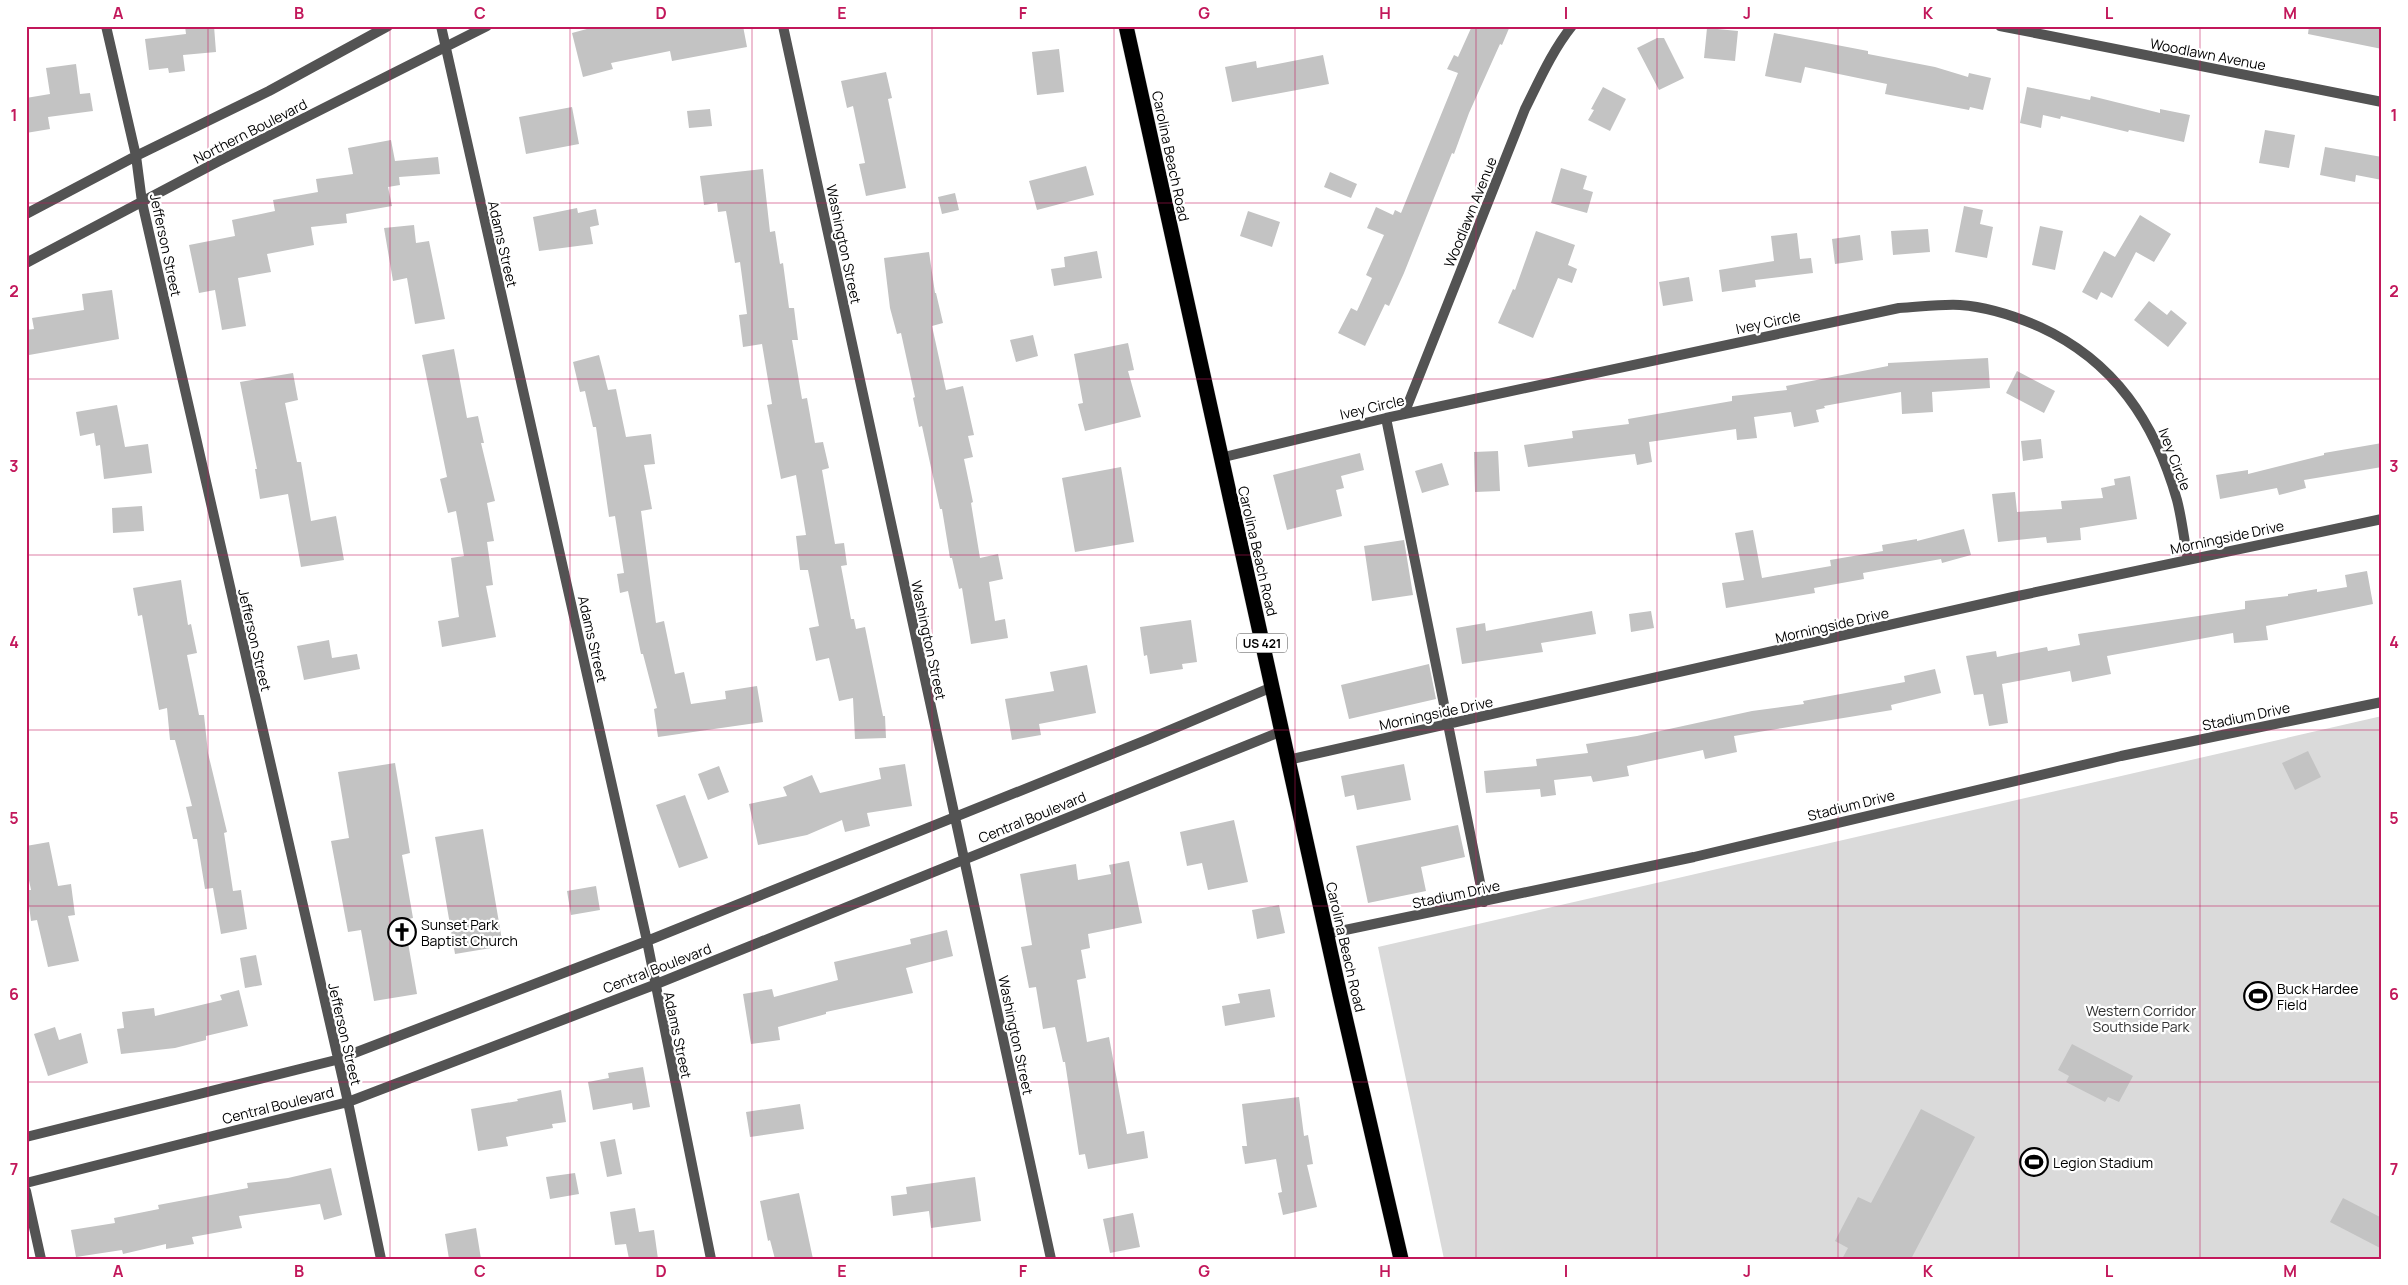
<svg xmlns="http://www.w3.org/2000/svg" width="2408" height="1285" font-family="Manrope,sans-serif">
<rect width="100%" height="100%" fill="#fff"/>
<!-- green -->
<path fill="#dadada" d="M2382,716v543h-938l-66,-312z"/>
<!-- building -->
<path fill="#c3c3c3" d="M185,26h29l2,26 -33,3 2,16 -16,2 -1,-5 -19,2 -4,-31 41,-5z
M598,26h145l4,21 -75,14 -2,-10 -59,12 2,6 -30,8 -11,-44z
M1472,26h38l-8,19 -2,-1 -31,69 -15,41 -2,-1 -48,120 -15,33 -4,-2 -20,42 -27,-13 13,-25 6,3 15,-33 -6,-3 18,-40 -17,-7 9,-21 17,8 2,-5 6,3 57,-140 -11,-4 7,-14 4,2z
M2309,26h73v23l-74,-15z
M1707,28l31,3 -3,30 -31,-3z
M1774,33l94,18v3l67,13 33,10 1,-4 22,5 -8,32 -13,-3 -1,3 -84,-16 2,-10 -82,-17 -4,16 -36,-7z
M1657,38h7l20,40 -25,12 -22,-42z
M1059,49l5,43 -27,3 -5,-43z
M1323,55l6,29 -97,18 -7,-35 31,-6 1,7z
M76,64l4,30 10,-1 3,18 -45,6 2,12 -24,4v-35l24,-4 -4,-26z
M886,72l6,26 -4,1 18,89 -40,8 -7,-32 6,-1 -12,-57 -6,2 -6,-27z
M1603,87l23,12 -16,32 -22,-11 6,-10 -3,-1z
M2027,87l63,13 1,-4 69,17v-4l30,6 -6,27 -55,-12 -1,2 -67,-16 -1,3 -17,-4 -2,13 -21,-5z
M572,107l7,37 -53,10 -7,-37z
M710,109l2,17 -23,2 -2,-17z
M2265,130l30,5 -6,33 -30,-5z
M391,140l4,21 43,-4 2,17 -41,3 1,8 -12,2 4,19 -46,8 1,9 -36,4 3,18 -47,9 4,18 -33,6 8,48 -24,4 -7,-40 -16,3 -10,-48 46,-9 -3,-16 43,-9 -2,-11 45,-8 -2,-13 37,-5 -5,-26z
M2325,147l57,10v23l-26,-5 -1,7 -35,-7z
M1086,166l8,29 -57,15 -8,-29z
M1561,168l26,8 -4,13 10,3 -6,21 -36,-10z
M763,169l7,63 5,-1 5,33 3,-1 6,45h5l4,32h-6l10,59 5,-1 8,45 8,-1 6,26 -7,2 13,74 9,-1 3,22 -6,1 10,53h3l2,10 9,-2 18,89h2l1,22 -31,1 -2,-41 -14,3 -10,-43 -13,3 -7,-33 10,-2 -11,-56h-8l-4,-34 10,-1 -10,-60 -15,4 -14,-74 5,-1 -10,-60 -19,3 -4,-32 8,-1 -7,-52 -5,1 -9,-52 -8,1 -1,-9 -13,2 -4,-29z
M1330,172l27,12 -6,14 -27,-11z
M955,193l4,17 -17,4 -4,-17z
M1964,206l19,4 -3,14 13,3 -6,31 -32,-6z
M577,208l1,5 18,-4 3,16 -9,2 3,17 -54,7 -6,-34z
M1248,211l32,11 -8,25 -32,-11z
M2140,215l31,19 -17,28 -18,-10 -24,46 -11,-6 -4,8 -15,-8 22,-41 11,6z
M414,225l2,18 13,-2 16,78 -30,5 -8,-46 -14,3 -9,-53z
M2040,226l23,5 -8,39 -23,-5z
M1928,229l2,23 -37,3 -2,-24z
M1536,231l39,14 -7,20 9,4 -5,14 -14,-5 -25,60 -35,-15 15,-34 2,1z
M1797,233l3,26 11,-1 2,15 -58,7 1,7 -34,5 -3,-22 55,-9 -3,-25z
M1860,235l3,25 -28,4 -3,-25z
M1097,251l5,27 -48,8 -3,-17 14,-2 -1,-10z
M929,252l6,41h1l7,30 -11,3 14,64 17,-4 11,49 -6,1 5,21 -9,2 9,43 -2,1 9,55 18,-4 5,25 -14,3 6,39 10,-2 3,19 -37,6 -9,-56 -3,1 -7,-31h-2l-8,-49h-2l-18,-83 -3,1 -6,-29 2,-1 -14,-64 -4,1 -7,-26 -6,-50z
M1689,277l4,24 -30,5 -4,-24z
M112,290l7,49 -90,16 -3,-25 8,-1 -2,-11 52,-8 -2,-16z
M2149,301l18,14 4,-5 16,13 -19,24 -34,-27z
M1033,335l5,21 -22,6 -6,-22z
M1128,343l6,27 -6,1 13,46 -56,14 -7,-27 5,-1 -9,-49z
M454,349l13,69 11,-2 6,27h-3l14,58 -8,2 7,38 -7,1 6,43 -7,1 10,51 -54,10 -4,-26 21,-4 -8,-59 13,-2 -8,-45 -8,2 -8,-34 7,-2 -25,-122z
M599,355l9,35 8,-1 10,48 25,-3 4,30 -11,1 8,44 -11,2 15,112 8,-2 11,53 9,-2 7,32 35,-5 -1,-8 32,-5 6,36 -105,15 -4,-28 3,-1 -14,-54h-2l-13,-63 -8,2 -3,-19 7,-1 -9,-57 -6,1 -13,-90h-3l-8,-36 -5,1 -7,-30z
M1988,358l2,30 -58,4 1,20 -31,2 -1,-22 -77,14 1,2 -9,2 3,12 -25,5 -3,-15 -37,5 3,21 -20,2 -1,-11 -87,13 3,20 -15,3 -2,-11 -107,13 -4,-22 49,-7 -1,-7 57,-7 -1,-5 104,-18v-5l55,-6 -1,-4 102,-20v-3z
M2017,371l38,20 -11,22 -38,-20z
M293,373l5,27 -13,3 12,59h4l10,59 25,-5 8,44 -43,7 -13,-73 -28,5 -5,-30h2l-17,-87z
M117,405l8,42 23,-3 4,29 -48,6 -4,-34 -4,1 -2,-13 -14,3 -4,-24z
M2041,439l2,19 -20,3 -2,-20z
M2382,443v24l-78,13 2,8 -27,7 -2,-7 -57,11 -4,-24 32,-5v4l76,-19v-2z
M1498,451l2,40 -25,1 -1,-40z
M1360,453l4,17 -23,6 3,12 -8,2 6,26 -55,14 -14,-55z
M1442,463l7,22 -27,8 -7,-22z
M1121,467l13,75 -59,10 -13,-74z
M2130,476l7,43 -57,9 1,12 -34,3 -1,-6 -48,5 -6,-48 23,-2 2,20 45,-3 -1,-8 42,-3 -2,-10 14,-3 -1,-6z
M142,506l2,25 -31,2 -1,-25z
M1964,529l7,26 -29,8 -1,-4 -78,14 1,6 -50,9 1,5 -89,15 -4,-25 22,-3 -9,-47 18,-3 9,48 69,-12 -1,-6 53,-9 -1,-6 35,-6v2z
M1404,540l9,55 -41,6 -8,-55z
M2367,571l6,33 -107,22 2,14 -34,3 -1,-10 -50,9 -76,14 4,18 -39,8 -2,-11 -68,13 6,39 -19,3 -6,-32 -9,1 -8,-39 30,-5 1,6 50,-10 1,4 32,-6 -2,-11 167,-25v-8l43,-5v-2l29,-5v3l30,-5 -2,-12z
M181,580l7,45 3,-1 6,29 -10,2 12,60h5l4,38 19,79 -3,1 9,58 8,-1 6,39 -26,5 -8,-46 -8,1 -8,-50h-4l-7,-32 6,-1 -17,-66h-5l-3,-32 -8,2 -17,-95 -4,1 -5,-28z
M1592,611l4,23 -55,9 2,9 -81,12 -6,-36 29,-5 1,8z
M1651,611l3,17 -23,4 -2,-18z
M1191,620l6,42 -15,2 1,5 -33,5 -3,-19 -3,1 -4,-29z
M329,640l3,18 25,-4 3,15 -56,11 -7,-34z
M1429,664l7,35 -87,20 -8,-34z
M1087,665l9,48 -57,11 2,11 -29,5 -7,-41 49,-8 -4,-19z
M1935,669l6,24 -50,12 1,5 -158,26 3,16 -32,7 -2,-9 -76,16 2,10 -36,6 -2,-6 -37,4 2,15 -15,2 -1,-8 -54,4 -2,-22 53,-5 -1,-7 52,-6 -2,-9 51,-8 115,-25 52,-7 -1,-3 102,-19 -1,-6z
M2308,751l13,26 -26,13 -13,-27z
M395,763l15,90 -8,2 11,63 -9,2 13,74 -43,7 -13,-71 -13,2 -17,-91 18,-3 -11,-66z
M905,764l7,42 -45,7 3,13 -25,6 -3,-12 -35,15 -49,10 -9,-41 38,-8 -4,-9 29,-12 8,18 61,-14 -2,-11z
M1404,764l7,36 -54,10 -3,-15 -9,2 -4,-21z
M719,766l10,26 -21,8 -10,-26z
M685,795l23,63 -29,10 -23,-63z
M1234,820l14,62 -40,8 -6,-27 -15,3 -7,-34z
M1458,825l7,32 -44,10 5,24 -58,12 -12,-57z
M483,829l20,117 -48,8 -20,-117z
M49,842l9,44 13,-2 4,31 -7,1 11,45 -31,6 -11,-47 -6,1 -4,-31h4l-5,-24v-20z
M1129,861l13,62 -54,11 2,14 -9,2 5,28 -9,2 10,62 22,-5 18,97 17,-3 4,27 -60,11 -3,-15 -6,1 -14,-93h-2l-8,-35 -12,2 -7,-42 -7,1 -8,-41 11,-2 -12,-71 56,-10 2,16 33,-6 -2,-9z
M596,886l4,24 -29,5 -4,-24z
M1279,905l6,28 -28,6 -5,-29z
M947,930l6,26 -47,12 7,25 -87,19v2l-48,13 2,13 -29,4 -8,-50 29,-5 2,8 64,-17 -4,-18 77,-18 -1,-5z
M256,955l6,30 -17,3 -5,-30z
M1270,989l5,28 -50,9 -3,-20 18,-3 -2,-9z
M239,990l9,36 -42,10v4l-31,8 -54,6 -4,-25 7,-1 -2,-16 32,-4 1,8 67,-16 -2,-5z
M55,1027l4,13 22,-7 7,30 -40,13 -14,-42z
M2072,1044l61,32 -14,26 -11,-5 -3,5 -39,-20 3,-6 -11,-6z
M643,1067l7,40 -17,3 -1,-7 -39,7 -5,-28 21,-4 -1,-5z
M561,1090l5,32 -14,2 1,4 -47,9 2,9 -30,5 -7,-42 47,-8 -1,-2z
M1299,1097l5,39 4,-1 5,29 -6,1 10,42 -34,8 -5,-22 4,-1 -6,-33 -31,5 -3,-18h5l-5,-42z
M800,1104l4,25 -54,8 -4,-25z
M1921,1109l54,28 -64,122h-69l6,-11 -13,-7 23,-44 13,6z
M615,1139l7,35 -15,3 -7,-35z
M331,1168l11,47 -18,5 -4,-16 -81,12 3,12 -50,9 2,7 -28,5v-5l-43,10 -1,-4 -46,7 -5,-27 44,-7 -1,-5 45,-9 -1,-4 90,-17 -1,-5 41,-5z
M575,1173l4,21 -29,5 -4,-22z
M975,1177l6,44 -50,7 -2,-17 -36,5 -2,-20 16,-2 -1,-7z
M799,1193l14,66h-38l-5,-19 -2,1 -8,-40z
M2343,1198l39,20v31l-52,-27z
M635,1208l4,24 15,-2 4,29h-29l-3,-15 -11,1 -5,-33z
M1133,1213l7,34 -30,6 -7,-34z
M476,1228l5,31h-32l-4,-25z"/>
<g fill="none" stroke-linecap="round" stroke-linejoin="round">
<defs>
<path id="highway" d="M1126,26l214,969 61,264"/>
</defs>
<!-- highway casing -->
<use href="#highway" stroke="#dbdbdb" stroke-width="16"/>
<!-- street -->
<path stroke="#535353" stroke-width="10" d="M106,26l30,130 6,46 206,900 33,157
M441,26l206,915 64,318
M783,26l268,1233
M2000,26l382,76
M26,214l110,-58 133,-65 119,-65
M26,263l193,-102 268,-135
M1404,414l121,-305c14,-28 27,-58 47,-83
M1386,418l98,484
M1220,458l166,-40 513,-110c20,-1 41,-4 61,-3 27,2 55,11 80,22 74,34 115,95 137,173 5,19 7,40 11,60
M1288,760l725,-163 369,-78
M1326,934l368,-77 427,-101 261,-54
M26,1137l310,-77 311,-119 502,-202 123,-52
M26,1183l322,-81 306,-117 628,-254
M26,1191l15,68"/>
<!-- highway -->
<use href="#highway" stroke="#000" stroke-width="15"/>
</g>
<!-- grid -->
<path fill="none" stroke="#c2185b" stroke-width="1" stroke-opacity="0.55" d="M208,26v1233M390,26v1233M570,26v1233M752,26v1233M932,26v1233M1114,26v1233M1295,26v1233M1476,26v1233M1657,26v1233M1838,26v1233M2019,26v1233M2200,26v1233M26,203h2356M26,379h2356M26,555h2356M26,730h2356M26,906h2356M26,1082h2356"/>
<!-- icons -->
<defs>
<symbol id="church-ring" viewBox="-11 -11 22 22"><circle r="9.5" fill="#fff" stroke="#000" stroke-width="1.5"/><path d="M-1.2-6h2.4v3.5h3.3v2.4h-3.3V6h-2.4V-.1h-3.3v-2.4h3.3Z" fill="#000"/></symbol>
<symbol id="stadium-ring" viewBox="-11 -11 22 22"><circle r="9.5" fill="#fff" stroke="#000" stroke-width="1.5"/><path d="M0-5a6.5 5 0 1 0 0 10a6.5 5 0 1 0 0-10ZM-3.5-1.8h7v3.6h-7Z" fill="#000"/></symbol>
</defs>
<g fill-rule="evenodd">
<use href="#church-ring" x="386" y="916" width="32" height="32"/>
<use href="#stadium-ring" x="2242" y="980" width="32" height="32"/>
<use href="#stadium-ring" x="2018" y="1146" width="32" height="32"/>
</g>
<g text-anchor="middle" dominant-baseline="central" stroke-width="4.5" stroke-linejoin="round" paint-order="stroke">
<!-- shield labels -->
<rect fill="#fff" stroke="#4c4c4c" stroke-width="1" x="1237" y="633.5" width="50" height="19" rx="4"/>
<g font-size="12" font-weight="bold" fill="#000">
<text x="1262" y="643">US 421</text>
</g>
<!-- street labels -->
<g font-size="14" fill="#000" stroke="#fff">
<text transform="translate(2208 54) rotate(11)">Woodlawn Avenue</text>
<text transform="translate(250 131) rotate(-27)">Northern Boulevard</text>
<text transform="translate(1171 156) rotate(78)">Carolina Beach Road</text>
<text transform="translate(1470 212) rotate(-68)">Woodlawn Avenue</text>
<text transform="translate(503 244) rotate(77)">Adams Street</text>
<text transform="translate(844 244) rotate(78)">Washington Street</text>
<text transform="translate(166 245) rotate(78)">Jefferson Street</text>
<text transform="translate(1768 322) rotate(-12)">Ivey Circle</text>
<text transform="translate(1372 407) rotate(-13)">Ivey Circle</text>
<text transform="translate(2175 459) rotate(69)">Ivey Circle</text>
<text transform="translate(2227 537) rotate(-12)">Morningside Drive</text>
<text transform="translate(1258 551) rotate(77)">Carolina Beach Road</text>
<text transform="translate(1832 625) rotate(-13)">Morningside Drive</text>
<text transform="translate(593 639) rotate(77)">Adams Street</text>
<text transform="translate(255 640) rotate(77)">Jefferson Street</text>
<text transform="translate(929 640) rotate(78)">Washington Street</text>
<text transform="translate(1436 713) rotate(-12)">Morningside Drive</text>
<text transform="translate(2246 716) rotate(-12)">Stadium Drive</text>
<text transform="translate(1851 805) rotate(-14)">Stadium Drive</text>
<text transform="translate(1032 817) rotate(-22)">Central Boulevard</text>
<text transform="translate(1456 894) rotate(-12)">Stadium Drive</text>
<text transform="translate(1346 947) rotate(77)">Carolina Beach Road</text>
<text transform="translate(657 968) rotate(-21)">Central Boulevard</text>
<text transform="translate(345 1034) rotate(77)">Jefferson Street</text>
<text transform="translate(678 1035) rotate(78)">Adams Street</text>
<text transform="translate(1016 1035) rotate(78)">Washington Street</text>
<text transform="translate(278 1105) rotate(-14)">Central Boulevard</text>
</g>
<!-- poi labels -->
<g font-size="14" fill="#000" stroke="#fff" text-anchor="start">
<text x="421" y="924">Sunset Park<tspan x="421" dy="16">Baptist Church</tspan></text>
<text x="2277" y="988">Buck Hardee<tspan x="2277" dy="16">Field</tspan></text>
<text x="2053" y="1162">Legion Stadium</text>
</g>
<!-- park labels -->
<g font-size="14" fill="#313131" stroke="#fff">
<text x="2141" y="1010">Western Corridor<tspan x="2141" dy="16">Southside Park</tspan></text>
</g>
</g>
<!-- border -->
<rect width="2408" height="1285" fill="none" stroke="#ffffff" stroke-width="55"/>
<rect x="28" y="28" width="2352" height="1230" fill="none" stroke="#c2185b" stroke-width="2"/>
<g font-size="16" text-anchor="middle" font-weight="bold" fill="#c2185b">
<text x="118" y="19">A</text>
<text x="299" y="19">B</text>
<text x="480" y="19">C</text>
<text x="661" y="19">D</text>
<text x="842" y="19">E</text>
<text x="1023" y="19">F</text>
<text x="1204" y="19">G</text>
<text x="1385" y="19">H</text>
<text x="1566" y="19">I</text>
<text x="1747" y="19">J</text>
<text x="1928" y="19">K</text>
<text x="2109" y="19">L</text>
<text x="2290" y="19">M</text>
<text x="14" y="121">1</text>
<text x="2394" y="121">1</text>
<text x="14" y="297">2</text>
<text x="2394" y="297">2</text>
<text x="14" y="472">3</text>
<text x="2394" y="472">3</text>
<text x="14" y="648">4</text>
<text x="2394" y="648">4</text>
<text x="14" y="824">5</text>
<text x="2394" y="824">5</text>
<text x="14" y="1000">6</text>
<text x="2394" y="1000">6</text>
<text x="14" y="1175">7</text>
<text x="2394" y="1175">7</text>
<text x="118" y="1277">A</text>
<text x="299" y="1277">B</text>
<text x="480" y="1277">C</text>
<text x="661" y="1277">D</text>
<text x="842" y="1277">E</text>
<text x="1023" y="1277">F</text>
<text x="1204" y="1277">G</text>
<text x="1385" y="1277">H</text>
<text x="1566" y="1277">I</text>
<text x="1747" y="1277">J</text>
<text x="1928" y="1277">K</text>
<text x="2109" y="1277">L</text>
<text x="2290" y="1277">M</text>
</g>
</svg>
